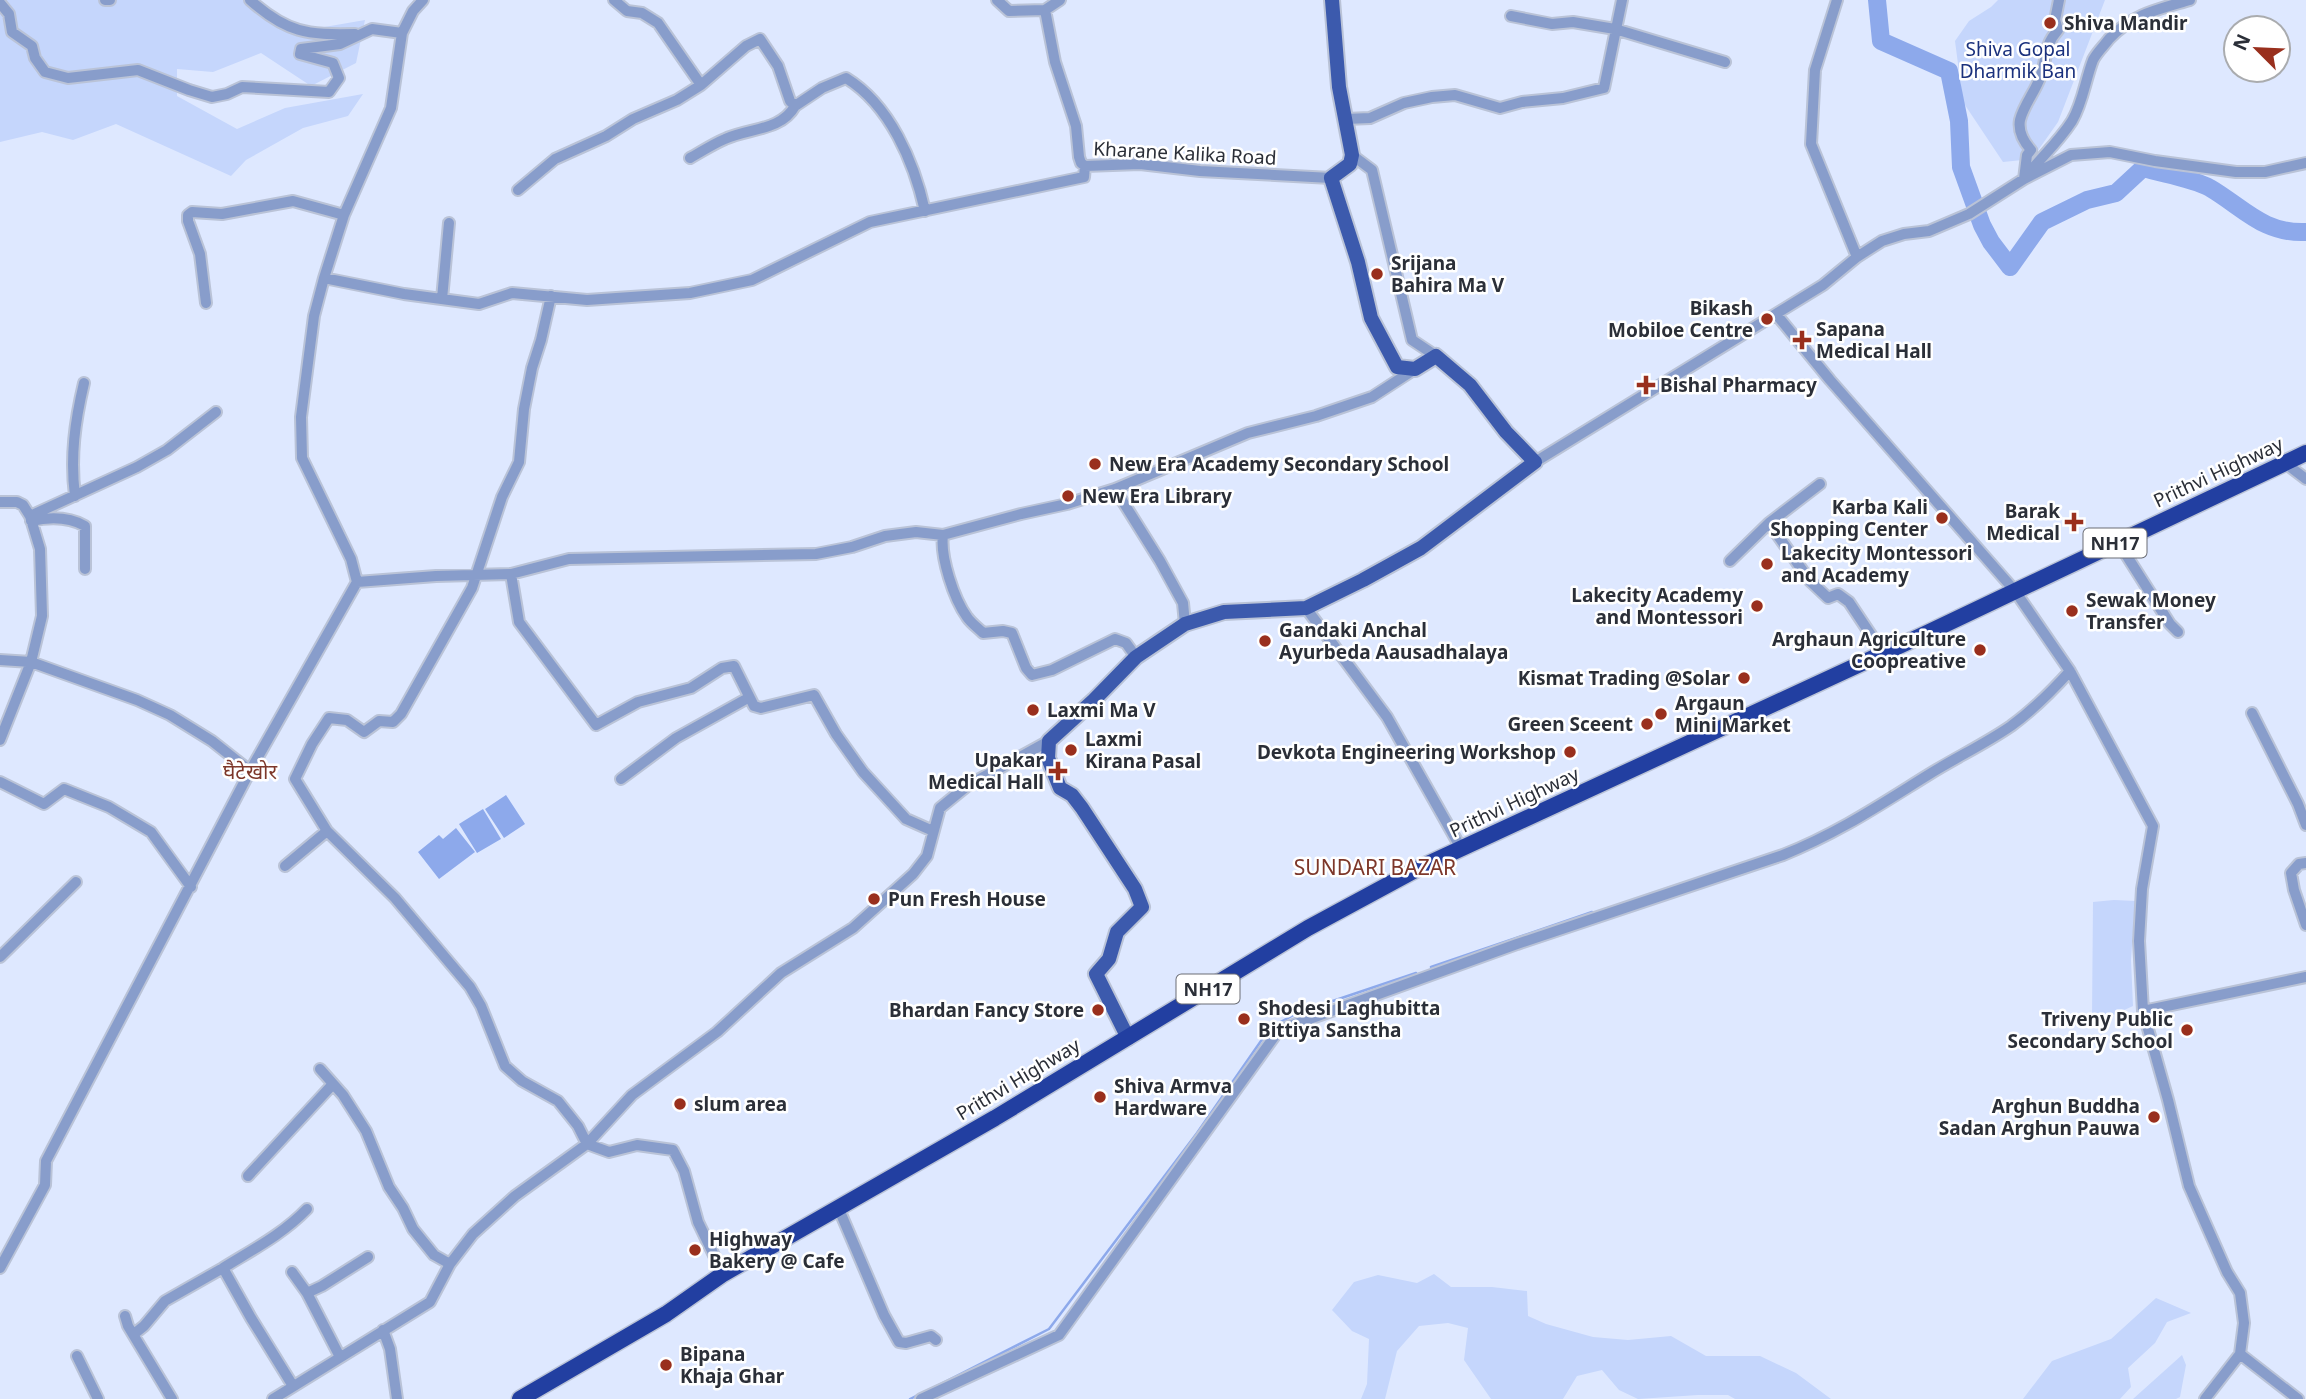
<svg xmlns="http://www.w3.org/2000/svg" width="2306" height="1399" font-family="'Noto Sans','Noto Sans Devanagari',sans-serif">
<rect width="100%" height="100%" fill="#dee8ff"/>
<!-- green -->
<path fill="#c5d6fc" d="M0,0h253l22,19 38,10 52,-9 -9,43 -45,23 -50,-33 -48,19 -36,-3v27l60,33 48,-21 78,-14 -15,22 -45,12 -57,32 -15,16 -115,-52 -43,16 -31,-8 -42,10z
M1998,0h107l-47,122 -26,37 -29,3 -40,-60 -8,-61 14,-20 22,-14z
M2114,900l21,1 -4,59 2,46 -24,11h-17l1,-115z
M1434,1274l17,13h41l35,4 1,25 18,8 47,13 35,3 43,-4 35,20h54l36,17 35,26h-96l-7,-4h-30l-60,4 -19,-9 -17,-20 -25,6 -14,23h-72l-27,-39 4,-32 -20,-5 -29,3 -22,25 -12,48h-24l6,-15 2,-45 -17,-8 -20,-21 22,-28 24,-7 39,8z
M2156,1298l35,15 -24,9 -12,21 -27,25 3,19 -11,12h-97l29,-38 59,-22z
M2182,1355l4,10 -6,32 -4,2h-43z"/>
<!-- water -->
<path fill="#8da9eb" d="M506,795l19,29 -21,14 -19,-29z
M483,809l18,30 -24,14 -18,-29z
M456,828l19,24 -36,27 -21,-27 21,-17 4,4z"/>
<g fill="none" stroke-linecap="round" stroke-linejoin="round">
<!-- stream -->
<path stroke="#8da9eb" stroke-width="2.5" d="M1431,967l161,-55
M929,1390l120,-61 148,-196 73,-105 27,-15 119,-40
M910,1399l10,-5"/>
<!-- river -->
<path stroke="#8da9eb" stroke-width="18" d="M1877,0l4,41 68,30 10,50 2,46 21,58 9,17 19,25 32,-45 45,-22 29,-7 27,-25c20,6 49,10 67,20 34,20 53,46 96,44"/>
<defs>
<path id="minor" d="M105,0h5
M250,0c37,33 57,35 105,34
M614,0l13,11 15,2 16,10 43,62 45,-39 14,-7 18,27 12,35 5,5 27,-18 24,-10c44,27 68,84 79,133
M997,0l12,11 36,-1 10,52 21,64 3,31 2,6 4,3 55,-2 60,7 131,7
M2059,0l-4,20 3,10c-15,17 -10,26 -17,45 -5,16 -17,29 -21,45 -2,11 4,22 11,30l-4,5 -3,24c15,-20 34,-36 48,-58 11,-19 13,-40 21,-61 4,-8 11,-14 16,-21 23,-25 50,-30 81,-39
M0,3l9,11 3,18 20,14 3,12 10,14 23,6 70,-8 51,20 23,7 15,-3 15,-7 87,5 10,-14 -6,-15 -33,-9 1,-5 39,-5 32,-15 30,4
M1045,10l15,-10
M1511,16l41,8 21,-2 42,7 110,33
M1346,119l24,-1 34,-15 28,-6 23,-2 45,13 22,-6 41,-4 41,-10 18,-88
M1352,155l20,15 40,170 24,16
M690,158c11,-6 23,-14 35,-19 24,-11 56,-8 70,-33
M518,190l37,-31 51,-23 27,-17 44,-19 24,-15
M1857,257l25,-16 22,-7 25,-3 40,-17 55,-35 47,-24 39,-3 45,9 81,11h29l41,-9
M324,278l80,16 75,10 33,-11 75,7 103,-7 62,-13 118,-58 214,-45 1,-11
M551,296l-10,44 -9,28 -8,41 -5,53 -17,35 -30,91 -71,126 -8,8 -14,-1 -15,11 -17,-12 -18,-2 -17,26 -17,35 32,52 68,67 75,89 11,19 24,60 17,15 36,20 20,25 9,18 22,8 28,-7 36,5 11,21 14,51 25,52
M442,299l7,-76
M206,303l-6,-49 -12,-33v-6l4,-3 30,2 71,-13 51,14
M1776,314l54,66 185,211 55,80 83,155 -11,63 -3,52 4,70 25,89 21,86 38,86 13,21 4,30 -4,31 -35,45
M1535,462l288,-177 34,-28 -46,-113 4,-74 22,-70
M2285,463l21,16
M1115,489l45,72 23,42 2,21
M75,496c-5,-39 0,-75 9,-113
M0,502h17l6,3 7,11 10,33 2,67 -11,46 -31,78
M30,516l107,-49 30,-17 49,-38
M31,521c18,-4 38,-4 54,5v43
M1769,523l51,-39
M943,535c-3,22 11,64 24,82 4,6 11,11 16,16l20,-2 9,2 14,35 6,7 20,-5 63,-31 11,4 10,14
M2118,542l52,82 8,8
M1730,561l39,-38 41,58 18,17 10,-4 11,8 34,51
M511,574l8,48 77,103 42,-23 53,-14 31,-20 12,-2 20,40 7,2 53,-13 22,39 27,38 43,47 27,12
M357,582l79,-6 75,-2 58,-15 247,-5 36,-7 33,-11 31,-4 27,3 78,-21 46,-10 48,-15 133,-56 68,-17 56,-19 43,-28
M1306,608l81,109 75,133
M0,660l31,2 106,38 33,15 42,26 38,30
M2252,713l46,91 8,21
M621,779l55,-41 72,-40
M0,782l44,22 20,-15 45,18 42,25 40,55
M2306,863l-7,1 -8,9 3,17 12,35
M285,866l42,-35
M0,957l76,-75
M2143,1011l163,-34
M320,1069l23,26 23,36 23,56 14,21 10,21 21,26 16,9
M248,1176l85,-92
M838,1207l46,108 15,27 7,1 25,-7 5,4
M0,1268l45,-83 1,-24 204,-390 107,-189 -6,-23 -49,-101 -1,-41 13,-101 10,-38 20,-63 47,-107 11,-75 11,-22 10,-11
M223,1268c29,-18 60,-34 84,-59
M292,1272l15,21 33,64
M307,1293l15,-7 46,-29
M125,1316l3,10 44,73
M383,1330l7,19 7,50
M134,1334l10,-8 21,-25 58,-33 28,50 42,68
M2240,1354l58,45
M77,1356l21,43
M273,1399l157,-97 20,-38 23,-30 42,-38 72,-52 45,-49 85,-63 64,-59 72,-45 60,-54 14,-18 13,-48 27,-22 82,-45
M921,1399l138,-64 220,-305 238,-86 266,-89c55,-22 95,-49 145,-80 27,-17 57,-31 83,-49 22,-16 41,-35 59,-55"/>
<path id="major" d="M1128,1038l-32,-64 13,-15 8,-27 25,-25 -7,-18 -53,-81 -10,-13 -12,-7 -12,-30 1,-17 45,-41 42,-43 49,-33 39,-12 82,-4 57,-28 58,-32 114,-86 -29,-30 -36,-47 -34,-29 -21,13 -18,-2 -26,-49 -13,-56 -27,-84 19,-14 2,-9 -13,-68 -7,-87"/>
<path id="highway" d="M520,1399l146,-85 57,-40 272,-156 313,-190 111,-60 506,-234 381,-181"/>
</defs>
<!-- minor casing -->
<use href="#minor" stroke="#bac3d7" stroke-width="14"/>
<!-- major casing -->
<use href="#major" stroke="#bac3d7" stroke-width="18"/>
<!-- highway casing -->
<use href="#highway" stroke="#bac3d7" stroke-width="19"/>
<!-- minor -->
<use href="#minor" stroke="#889dcb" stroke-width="10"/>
<!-- major -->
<use href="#major" stroke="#3c5aad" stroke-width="14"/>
<!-- highway -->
<use href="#highway" stroke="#223fa1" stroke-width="16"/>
</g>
<!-- markers -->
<g fill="#992f1d" stroke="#fff" stroke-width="2.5">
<circle cx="2050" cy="23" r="7"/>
<circle cx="1377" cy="274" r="7"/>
<circle cx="1767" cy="319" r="7"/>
<path d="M1798.5 329.5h7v7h7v7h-7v7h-7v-7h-7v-7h7z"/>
<path d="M1642.5 374.5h7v7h7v7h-7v7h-7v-7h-7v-7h7z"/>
<circle cx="1095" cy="464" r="7"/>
<circle cx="1068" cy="496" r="7"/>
<circle cx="1942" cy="518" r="7"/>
<path d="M2070.5 511.5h7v7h7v7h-7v7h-7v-7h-7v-7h7z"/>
<circle cx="1767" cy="564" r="7"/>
<circle cx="1757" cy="606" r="7"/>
<circle cx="2072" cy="611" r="7"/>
<circle cx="1265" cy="641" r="7"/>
<circle cx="1980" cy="650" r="7"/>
<circle cx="1744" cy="678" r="7"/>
<circle cx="1033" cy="710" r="7"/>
<circle cx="1661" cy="714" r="7"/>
<circle cx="1647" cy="724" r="7"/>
<circle cx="1071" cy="750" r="7"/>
<circle cx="1570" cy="752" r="7"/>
<path d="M1054.5 760.5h7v7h7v7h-7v7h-7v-7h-7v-7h7z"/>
<circle cx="874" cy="899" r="7"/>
<circle cx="1098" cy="1010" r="7"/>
<circle cx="1244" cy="1019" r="7"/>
<circle cx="2187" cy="1030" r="7"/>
<circle cx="1100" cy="1097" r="7"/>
<circle cx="680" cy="1104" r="7"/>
<circle cx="2154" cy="1117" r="7"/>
<circle cx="695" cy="1250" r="7"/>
<circle cx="666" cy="1365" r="7"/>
</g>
<g text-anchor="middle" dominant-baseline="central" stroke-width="5" stroke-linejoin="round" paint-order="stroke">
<!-- shield labels -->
<g fill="#fff" stroke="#6b6d74" stroke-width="2">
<rect x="2083.5" y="528.5" width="63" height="29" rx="5"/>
<rect x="1176.5" y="974.5" width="63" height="29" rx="5"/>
</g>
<g font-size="18" font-weight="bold" fill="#2b2f38">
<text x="2115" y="543">NH17</text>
<text x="1208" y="989">NH17</text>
</g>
<!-- poi labels -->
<g font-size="19" font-weight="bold" fill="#2b2f38" stroke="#fff" text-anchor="start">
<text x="2064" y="23">Shiva Mandir</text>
<text x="1391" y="263">Srijana<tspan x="1391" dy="22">Bahira Ma V</tspan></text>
<text x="1753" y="308" text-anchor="end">Bikash<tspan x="1753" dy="22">Mobiloe Centre</tspan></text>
<text x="1816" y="329">Sapana<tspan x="1816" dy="22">Medical Hall</tspan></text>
<text x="1660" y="385">Bishal Pharmacy</text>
<text x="1109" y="464">New Era Academy Secondary School</text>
<text x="1082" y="496">New Era Library</text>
<text x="1928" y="507" text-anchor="end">Karba Kali<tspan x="1928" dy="22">Shopping Center</tspan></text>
<text x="2060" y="511" text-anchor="end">Barak<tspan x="2060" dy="22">Medical</tspan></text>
<text x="1781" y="553">Lakecity Montessori<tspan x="1781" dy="22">and Academy</tspan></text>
<text x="1743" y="595" text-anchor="end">Lakecity Academy<tspan x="1743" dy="22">and Montessori</tspan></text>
<text x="2086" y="600">Sewak Money<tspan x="2086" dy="22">Transfer</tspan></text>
<text x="1279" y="630">Gandaki Anchal<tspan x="1279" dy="22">Ayurbeda Aausadhalaya</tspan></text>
<text x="1966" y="639" text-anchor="end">Arghaun Agriculture<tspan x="1966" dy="22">Coopreative</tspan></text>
<text x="1730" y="678" text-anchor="end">Kismat Trading @Solar</text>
<text x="1675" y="703">Argaun<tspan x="1675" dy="22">Mini Market</tspan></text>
<text x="1047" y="710">Laxmi Ma V</text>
<text x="1633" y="724" text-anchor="end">Green Sceent</text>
<text x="1085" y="739">Laxmi<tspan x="1085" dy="22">Kirana Pasal</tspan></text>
<text x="1556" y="752" text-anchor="end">Devkota Engineering Workshop</text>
<text x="1044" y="760" text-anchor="end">Upakar<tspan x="1044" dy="22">Medical Hall</tspan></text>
<text x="888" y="899">Pun Fresh House</text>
<text x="1258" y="1008">Shodesi Laghubitta<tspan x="1258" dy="22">Bittiya Sanstha</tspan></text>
<text x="1084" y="1010" text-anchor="end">Bhardan Fancy Store</text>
<text x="2173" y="1019" text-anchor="end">Triveny Public<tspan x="2173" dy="22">Secondary School</tspan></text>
<text x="1114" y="1086">Shiva Armva<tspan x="1114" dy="22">Hardware</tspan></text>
<text x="694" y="1104">slum area</text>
<text x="2140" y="1106" text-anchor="end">Arghun Buddha<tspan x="2140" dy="22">Sadan Arghun Pauwa</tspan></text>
<text x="709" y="1239">Highway<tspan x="709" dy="22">Bakery @ Cafe</tspan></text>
<text x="680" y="1354">Bipana<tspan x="680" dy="22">Khaja Ghar</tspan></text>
</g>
<!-- park labels -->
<g font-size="19" fill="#1a317d" stroke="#fff">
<text x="2018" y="49">Shiva Gopal<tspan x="2018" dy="22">Dharmik Ban</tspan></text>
</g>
<!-- street labels -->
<g font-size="19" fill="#2b2f38" stroke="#fff">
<text transform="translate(1185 153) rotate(3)">Kharane Kalika Road</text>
<text transform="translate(2218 472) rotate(-25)">Prithvi Highway</text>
<text transform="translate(1514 802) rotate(-25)">Prithvi Highway</text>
<text transform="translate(1018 1079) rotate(-31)">Prithvi Highway</text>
</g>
<!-- neighbourhood labels -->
<g font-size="21" fill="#7d372a" stroke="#fff">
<text x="250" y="771">घैटेखोर</text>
<text x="1375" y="867">SUNDARI BAZAR</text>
</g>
</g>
<!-- north arrow -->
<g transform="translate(2257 49) rotate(294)"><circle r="33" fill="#ffffff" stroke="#aaacaf" stroke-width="2"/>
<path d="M0-5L12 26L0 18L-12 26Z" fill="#992f1d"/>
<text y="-10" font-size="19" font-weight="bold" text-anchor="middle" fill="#2b2f38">N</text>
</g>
</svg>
